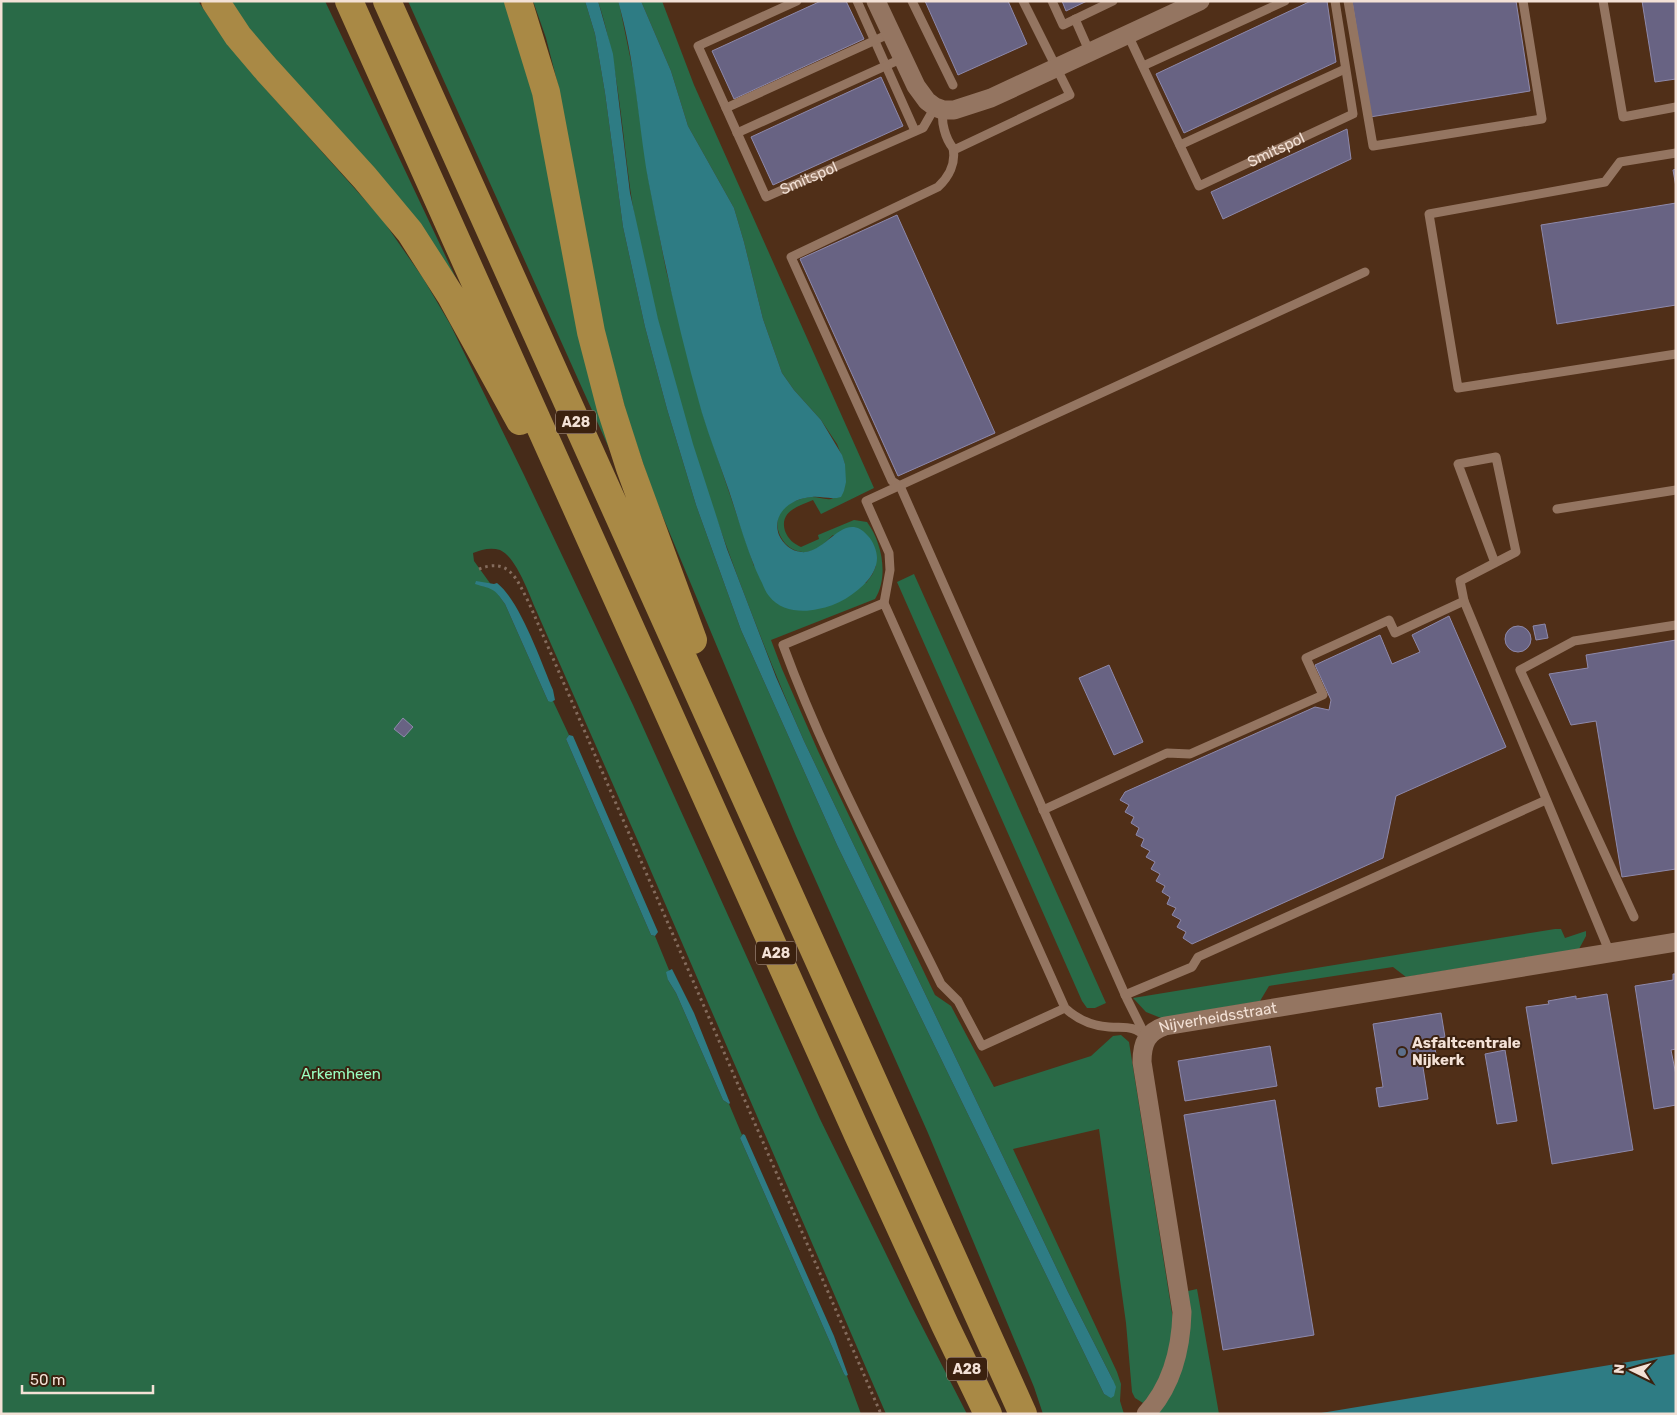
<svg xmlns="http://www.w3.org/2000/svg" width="1677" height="1415" font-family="Rubik,sans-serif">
<rect width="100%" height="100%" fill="#462b19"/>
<!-- built -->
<path fill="#502f18" d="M610,1h1066v1354l-326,59h-226l-9,-14 5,-19 -279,-573 -71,-161 -101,-320z"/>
<!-- green -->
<path fill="#296a47" d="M1,1h197l29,42 37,44 118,132 41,59 27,46 74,151 109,230 187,414 91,186 56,109h-81l-245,-566 -105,-238c-7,-16 -20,-53 -36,-60 -10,-3 -19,0 -27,3l1,8 31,43 43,97h5l16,34 -3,4 85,196 4,1 14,34 -1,10 8,13 47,107 6,4 13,31 -2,3 104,236 3,2 14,38h-860z
M226,1h99l137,290 -72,-95z
M408,1h104l106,467z
M533,1h52l10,33 10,59 18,134 22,100 22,82 29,96 45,125 96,215 267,549 4,2 5,-16 -45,-88 -264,-551c-34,-78 -65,-158 -93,-238 -30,-87 -54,-179 -73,-269 -16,-77 -15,-157 -40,-233h20l2,7 14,68 14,101 18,93 37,145 51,151 112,17 6,-8 4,-9 -43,-31c-7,6 -13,14 -22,16 -25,8 -46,-28 -25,-45 7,-5 18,-9 26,-9 6,0 13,3 19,2 4,-1 10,-6 13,-8l1,-27 -8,-20 -16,-24 -27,-30 -12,-17 -19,-54 -19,-77 -10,-34 -46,-82 -17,-55 -30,-70h21l32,84 180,403 -53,26 -8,-14c-14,6 -34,11 -28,31 3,8 9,13 16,16l18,-8 -1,-4 36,-15 13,2c15,20 22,55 8,77l-104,41 11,29 36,82 117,244 16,11 43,81 97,-31 22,-20 8,-1 8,7 44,277 -1,25 -17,46 -12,13 -8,-5 -3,-6 -6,-69 -27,-194 -86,20 104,223 4,12 -1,17 4,13h-81l-9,-27 -106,-254 -132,-297 -143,-343 -26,-77 -26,-98 -43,-233 -12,-47z
M914,574l192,429 -11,5h-8l-5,-7 -185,-419z
M1555,929h6l4,9 21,-7v5l-7,13 -173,28 -13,-10 -124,19 -9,15 -99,17 -15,-6 -13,-14z
M1197,1289l22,125h-66l37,-100 -2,-23z"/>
<!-- water -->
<path fill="#2e7c84" d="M585,1h13l15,53 17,139 28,126 35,125 34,105 49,128 28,64 264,551 45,88 3,7 -2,9 -3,2 -7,-4 -267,-549 -96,-215 -45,-125 -29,-96 -22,-82 -22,-100 -18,-134 -10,-59z
M618,1h23l30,70 17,55 46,82 10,34 19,77 19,54 12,17 27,30 21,35 3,9 1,18 -2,9 -3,6c-10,3 -19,-1 -29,0 -20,1 -41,16 -33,38 4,9 12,16 22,17 25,3 43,-44 67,-16 5,5 9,15 9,22 0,8 -4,16 -9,22 -12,14 -31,26 -50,29 -16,4 -38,2 -49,-13 -4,-4 -6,-12 -9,-17 -13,-28 -21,-58 -31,-88 -9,-26 -19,-52 -27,-78 -22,-77 -39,-155 -54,-234 -10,-59 -13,-120 -30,-178z
M476,581l18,3 3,-1c23,18 44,79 56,107l2,10 -4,2 -3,-1 -43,-97c-12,-17 -11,-14 -30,-20z
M569,735l4,1 85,196 -3,4 -4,-1 -85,-196z
M672,969l22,44 36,90 -1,1 -6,-4 -47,-107 -8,-13 -2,-8z
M743,1134l2,1 89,201 14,39 -2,1 -2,-2 -104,-236z
M1676,1354v60h-361z"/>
<!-- building -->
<path fill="#686383" stroke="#8e89ab" d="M821,1h25l18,38 -130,60 -22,-48z
M925,1h83l19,43 -69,31z
M1062,1h25l-21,10z
M1311,1h16l9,61 -152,71 -28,-59z
M1352,1h164l14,90 -160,26z
M1642,1h34v78l-21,3z
M881,77l22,49 -130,59 -22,-48z
M1347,129l4,30 -128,60 -12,-27z
M1676,169v18l-3,-17z
M1676,203v102l-119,19 -16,-99z
M897,215l98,218 -97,43 -98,-217z
M1449,616l57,131 -110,49 -13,62 -191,86 -9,-6 3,-6 -9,-5 4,-7 -9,-5 4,-7 -9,-4 3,-7 -8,-5 3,-6 -9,-5 4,-7 -9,-5 4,-7 -9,-5 4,-6 -9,-5 3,-7 -8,-4 3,-7 -8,-5 3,-6 -9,-5 4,-7 -9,-5 5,-8 190,-85 14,3 2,-10 -16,-35 65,-30 12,29 28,-12 -8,-17z
M1545,624l3,14 -12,2 -3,-14z
M1505 639a13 13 0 1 1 26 0a13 13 0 1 1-26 0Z
M1676,640v229l-54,8 -26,-156 -25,4 -22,-51 39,-6 -2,-13z
M1109,665l34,77 -29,13 -35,-77z
M403,718l10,9 -9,10 -10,-8z
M1673,974h3v75l-5,1 5,25v30l-22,4 -19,-123 38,-6z
M1607,994l26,156 -81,14 -26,-157 23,-3 -1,-3 28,-5v3z
M1441,1013l4,24 -12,2 4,20 -15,2 6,38 -49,8 -3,-19 7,-1 -10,-63z
M1270,1046l7,40 -92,15 -7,-40z
M1505,1050l12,71 -20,3 -12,-70z
M1275,1100l39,235 -91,15 -39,-235z"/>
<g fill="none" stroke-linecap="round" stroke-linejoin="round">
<!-- path -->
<path stroke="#846c5d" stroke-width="3" stroke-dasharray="2.5 4" stroke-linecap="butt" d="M479,569c31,-12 38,11 50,34l352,811"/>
<!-- service -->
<g stroke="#947561" stroke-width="9">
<path id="s1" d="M797,1l-99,45 68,151 157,-69 12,-21"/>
<path d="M857,1l58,130"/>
<path d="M912,1l41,84"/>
<path d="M1052,1l11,24 50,-24"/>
<path d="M1348,1l25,145 169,-27 -19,-118"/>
<path d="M1603,1l20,116 53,-10"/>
<path d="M1075,19l15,34"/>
<path id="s2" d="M1128,35l71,151 154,-72 -18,-113"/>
<path d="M1143,66l142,-65"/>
<path d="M726,108l165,-75"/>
<path d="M943,110c-2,12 2,28 10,38l3,1 114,-54 -47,-94"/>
<path d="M737,133l166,-75"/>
<path d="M1180,145l165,-76"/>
<path d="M953,148c3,15 -4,29 -15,39l-147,70 101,224 8,5 227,513 17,34"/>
<path d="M1676,153l-56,9 -15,20 -176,32 29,174 218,-34"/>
<path d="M1557,509l119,-19"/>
<path d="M1495,563l-37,-99 38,-7 20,95 -56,29 4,20 146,352"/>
<path d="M884,603l6,-33 -1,-17 -23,-52 499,-229"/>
<path d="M1043,810l124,-57 23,1 133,-59 -17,-37 83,-38 6,13 69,-32"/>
<path d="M1634,917l-114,-247 54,-29 102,-16"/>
<path d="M1125,995l67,-28 6,-10 348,-157"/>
<path d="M1065,1008l-181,-405 -101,42c43,117 103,227 158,339l17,17 24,45 83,-38c12,11 28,18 44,19 18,1 23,-2 38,10"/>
</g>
<!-- minor -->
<g stroke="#947561" stroke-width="19">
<path d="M876,1l40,85 11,15 8,6 8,3h11l37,-12 209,-97"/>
<path id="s3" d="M1146,1414c26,-28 35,-64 36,-102l-40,-250c0,-19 5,-30 23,-36l511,-84"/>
</g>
<!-- motorway -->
<path stroke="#a98945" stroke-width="28" d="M215,1l23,35 29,34 98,108 45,54 41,64 69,125
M349,1l509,1134 87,190 43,89
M387,1l636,1413
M518,1l28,91 45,240 20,77 19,59 63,172"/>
</g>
<!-- markers -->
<circle fill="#5c6f8a" stroke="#3b210f" stroke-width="2" cx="1402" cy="1052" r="5"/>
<g text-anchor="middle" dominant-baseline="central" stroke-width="4" stroke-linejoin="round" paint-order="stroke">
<!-- shield labels -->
<g fill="#3b210f" stroke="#bca79a" stroke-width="1">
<rect x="556" y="410.5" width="40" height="23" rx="4"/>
<rect x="756" y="941.5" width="40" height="23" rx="4"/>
<rect x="947" y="1357.5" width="40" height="23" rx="4"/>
</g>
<g font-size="14" font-weight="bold" fill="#f3e1d6">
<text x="576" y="422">A28</text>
<text x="776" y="953">A28</text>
<text x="967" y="1369">A28</text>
</g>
<!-- street labels -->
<g font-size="15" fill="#f3e1d6" stroke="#3b210f">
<text stroke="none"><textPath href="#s2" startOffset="252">Smitspol</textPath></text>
<text stroke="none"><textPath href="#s1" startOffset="321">Smitspol</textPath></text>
<text stroke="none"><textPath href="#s3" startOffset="464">Nijverheidsstraat</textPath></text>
</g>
<!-- poi labels -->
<g font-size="15" font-weight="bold" fill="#f3e1d6" stroke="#3b210f" text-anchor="start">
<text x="1412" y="1043">Asfaltcentrale<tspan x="1412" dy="17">Nijkerk</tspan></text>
</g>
<!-- park labels -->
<g font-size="15" fill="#9afdc1" stroke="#3b210f">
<text x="341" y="1074">Arkemheen</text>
</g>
</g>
<!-- border -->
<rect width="1677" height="1415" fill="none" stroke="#f3e1d6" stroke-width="5"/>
<!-- north arrow -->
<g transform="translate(1632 1370) rotate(275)" stroke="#3b210f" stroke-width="4" paint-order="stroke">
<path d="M0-4L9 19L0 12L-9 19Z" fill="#f3e1d6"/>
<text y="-8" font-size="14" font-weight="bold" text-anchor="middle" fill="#f3e1d6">N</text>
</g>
<!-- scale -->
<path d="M22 1385v8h131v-8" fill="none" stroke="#f3e1d6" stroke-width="2.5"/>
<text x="30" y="1385" font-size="15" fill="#f3e1d6" stroke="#3b210f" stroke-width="4" paint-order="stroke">50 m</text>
</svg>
